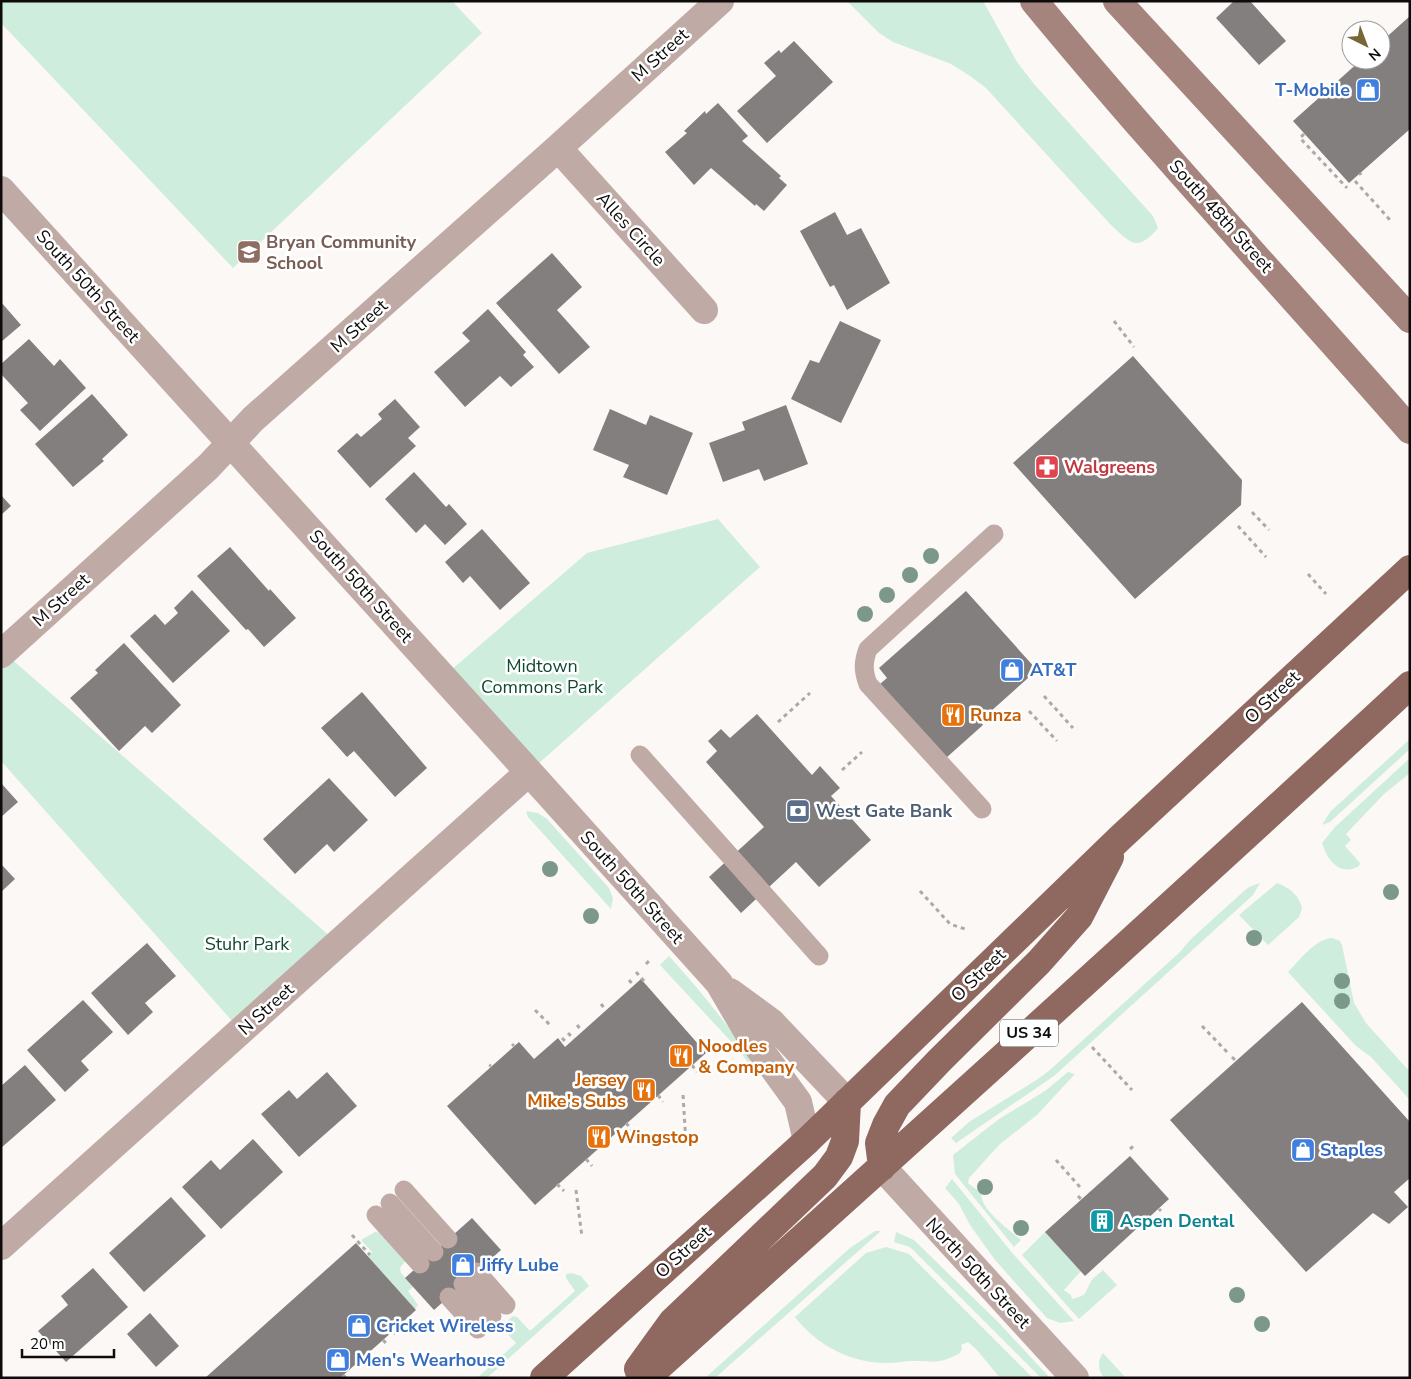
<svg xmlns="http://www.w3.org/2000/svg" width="1411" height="1379" font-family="'Nunito Sans',sans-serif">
<rect width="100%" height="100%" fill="#fcf8f6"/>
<!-- green -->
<path fill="#cfeddc" d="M1,1h451l30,32 -249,235 -232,-245z
M847,1h136l34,61 17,22 119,132 5,12c-22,26 -28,14 -48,-4l-124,-136 -16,-12 -19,-12 -58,-22 -14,-9z
M718,519l42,48 -231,205 -86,-95 144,-124z
M1,650l338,294 -98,87 -240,-270z
M1410,739v10l-80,73 -8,3 8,-13z
M1410,758v15l-26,21 -38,40 5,6 -6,6 15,17 -1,3c-19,11 -32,-6 -37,-23l13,-16z
M526,811l12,2 9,6 62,69 4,10 -2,11 -83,-92z
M1260,883l-7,12 -199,181 -98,67 -5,-5 18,-16 69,-43 13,-10 129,-117 11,-13 53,-48 5,-4z
M1277,883c12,4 23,13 25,26l-3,8 -31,28 -29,-30z
M1332,938l8,3 2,4 12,58 12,20 44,49v28l-39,-43 -15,-11 -68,-74c12,-12 27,-33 44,-34z
M669,956c31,34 59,69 85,107l-1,6 -16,-21 -77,-83z
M1068,1072l7,2 -38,41 -37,29 -31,34 -1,5 13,10c0,18 28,36 40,47l-7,7 -59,-73 -2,-19 46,-36 46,-28z
M952,1179l62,76 60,66 -14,2 -13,-5 -52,-58 -25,-35 -11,-21 -14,-16z
M875,1231h6l-166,147h-10l145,-130z
M375,1232l7,1 24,27 -6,8 1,5 12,14 -5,4 10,14 -3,4 -47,-53 4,-4 -11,-12z
M896,1232l18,8 85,83 51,55h-9l-131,-131 -16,-5z
M1045,1232l36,39 -17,19 7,5 1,4c15,-4 12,-4 18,-16 2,-5 9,-9 13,-13l14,15 -38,34 -57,-64z
M886,1247l23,7 124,124h-33l-23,-28 -9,-8 -7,3 1,3 -2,5c-23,12 -24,8 -48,8 -8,0 -15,2 -23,2 -36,1 -72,-17 -94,-46l71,-64z
M572,1273l9,3 8,10 -102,92h-10l39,-35 -13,-14v-4l10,-9 4,1 13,14 45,-40 -9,-13v-4z
M1103,1353l23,25h-22c-6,-8 -7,-17 -1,-25z"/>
<!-- building -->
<path fill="#837f7e" d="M1234,1h16l36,40 -27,24 -43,-47z
M1410,16v113l-61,54 -56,-62 68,-61h20v-18z
M794,41l39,41 -66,61 -30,-32 39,-35 -12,-13 15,-13 2,3z
M718,103l30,33 -6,5 39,35 -2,2 8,7 -23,26 -8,-7 -1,2 -44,-38 -17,17 -29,-33 22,-19 -3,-2 21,-20 1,3z
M835,212l12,23 14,-7 29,55 -43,27 -13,-25 -4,2 -30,-56z
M552,253l30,34 -25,23 33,37 -31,27 -63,-71z
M1,302l20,23 -20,17z
M488,309l38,43 -3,3 11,12 -23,20 -11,-11 -35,31 -31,-35 36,-31 -8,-8z
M840,321l41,19 -40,83 -50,-24 19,-39 9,3z
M29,339l25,27 6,-7 26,29 -46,43 -20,-21 8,-7 -27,-29v-10z
M1133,356l109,124 -1,25 -106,94 -122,-136z
M92,394l36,41 -26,24 2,2 -31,26 -38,-43z
M395,399l25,28 -12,11 8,8 -46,42 -33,-37 20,-18 4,4 21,-18 -4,-5z
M786,405l22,59 -44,17 -5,-12 -36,13 -14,-39 36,-13 -3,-8z
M610,409l36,16 4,-10 43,18 -26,62 -44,-18 6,-12 -36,-15z
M414,472l32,35 3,-3 18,20 -22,21 -20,-21 -9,9 -31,-34z
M1,495l10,11 -10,9z
M482,529l48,54 -30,27 -30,-34 -7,7 -18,-21z
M230,547l39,44 1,-2 26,29 -32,29 -16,-18 -2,1 -49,-54z
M192,590l38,41 -57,52 -43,-47 25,-22 10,11 13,-12 -4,-5z
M966,591l71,79 -57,51 3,4 -37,33 -66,-74 7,-6 -8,-10z
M124,643l57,62 -29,28 -7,-7 -26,25 -49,-53 28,-25 -3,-3z
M362,692l65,76 -32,29 -41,-46 -7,6 -26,-29z
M757,714l55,61 8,-9 20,22 -9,8 40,44 -52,47 -23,-25 -55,51 -32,-36 55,-50 -58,-65 11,-11 -9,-10 13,-12 9,9z
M329,778l39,42 -34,32 -7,-8 -32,30 -32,-35z
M1,783l17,19 -17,15z
M1,864l14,15 -14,13z
M147,943l29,33 -31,27 8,9 -25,23 -37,-42z
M641,979l65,74 -171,152 -88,-99 72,-64 15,17 24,-21 7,9z
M83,1000l30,32 -32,29 8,9 -24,22 -38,-42z
M1302,1002l108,120v56l-16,14 14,15 -19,17 -16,-11 -67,59 -136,-152z
M25,1065l31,35 -55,48v-62z
M327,1072l30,34 -58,51 -38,-43 28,-24 8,9z
M253,1139l30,33 -62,57 -39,-42 29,-27 9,10z
M1130,1156l39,43 -84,77 -40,-44z
M171,1197l35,39 -62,56 -35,-39z
M472,1218l29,32 -67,60 -29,-32z
M356,1243l60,67 -33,30 -43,38h-135z
M93,1268l35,39 -62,55 -28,-31 30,-26 -7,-9z
M150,1313l29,33 -23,21 -29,-33z"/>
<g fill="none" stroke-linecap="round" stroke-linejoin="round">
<!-- path -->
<path stroke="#aca9a8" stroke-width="3" stroke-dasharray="4 4" stroke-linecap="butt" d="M1304,134l-4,4 47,50
M1360,173l1,2
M1355,181l35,39
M1114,321l20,26
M1252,512l17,18
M1238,526l28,31
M1308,574l18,20
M1044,696l29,32
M1029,711l28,30
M778,722l32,-29
M842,770l20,-18
M920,891l30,33 15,5
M646,964l3,-3
M636,972l9,10
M629,980l5,6
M601,1004l5,6
M535,1010l17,17
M577,1025l5,6
M1202,1026l26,27
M568,1033l6,6
M562,1038l3,3 -3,3
M512,1044l2,2
M1092,1047l40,43
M1232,1057l4,4
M489,1065l2,1
M692,1065l5,7
M658,1095l5,7
M683,1095l3,48
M626,1123l6,7
M1130,1149l6,-5
M586,1159l6,7
M1056,1160l24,27
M557,1184l7,7
M576,1190l6,47
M1078,1196l4,4
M1159,1209l2,2
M352,1235l18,20
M393,1331l4,5
M383,1340l5,5
M343,1375l3,3"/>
<!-- service -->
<path stroke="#c0aaa5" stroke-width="19" d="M640,755l179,201
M982,809l-114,-125c-5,-13 -5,-22 0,-35l126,-115
M404,1190l44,49
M390,1203l44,49
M376,1215l44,49
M477,1272l29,33
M463,1284l29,32
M449,1297l29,32"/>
<!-- minor -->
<path stroke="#c0aaa5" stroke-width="28" d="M558,148l146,162
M1,190l528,582 190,211 31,53 48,66 9,39
M1,654l207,-187 45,-48 305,-271 162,-147
M730,992l41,30 76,80
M882,1167l193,211
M1,1246l528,-474"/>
<!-- secondary -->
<path stroke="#a4847d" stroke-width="28" d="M1034,1c121,147 251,286 376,429
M1117,1l293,318"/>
<!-- primary -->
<path stroke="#8f6960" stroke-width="28" d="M882,1167l-3,-24 7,-18 11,-20 42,-44 100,-99 40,-45 31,-60
M638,1369l34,-47 153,-146 14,-19 6,-16 2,-39
M544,1378l263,-237 313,-303 290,-269
M646,1378c256,-229 511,-459 764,-693"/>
</g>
<!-- trees -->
<g fill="#7b988a">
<circle cx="931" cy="556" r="8"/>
<circle cx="910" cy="575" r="8"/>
<circle cx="887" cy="595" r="8"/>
<circle cx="865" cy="614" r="8"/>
<circle cx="550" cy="869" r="8"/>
<circle cx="1391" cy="892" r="8"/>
<circle cx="591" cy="916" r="8"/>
<circle cx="1254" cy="938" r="8"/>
<circle cx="1342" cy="981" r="8"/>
<circle cx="1342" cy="1001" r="8"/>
<circle cx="985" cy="1187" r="8"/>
<circle cx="1021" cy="1228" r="8"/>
<circle cx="1237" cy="1295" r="8"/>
<circle cx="1262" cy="1324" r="8"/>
</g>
<!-- icons -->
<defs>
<symbol id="shop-square" viewBox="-11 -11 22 22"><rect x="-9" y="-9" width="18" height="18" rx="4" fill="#3f7fe0" stroke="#fff"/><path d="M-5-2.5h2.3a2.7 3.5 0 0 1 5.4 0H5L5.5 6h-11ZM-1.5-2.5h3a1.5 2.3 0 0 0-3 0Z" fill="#fff"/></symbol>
<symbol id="school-square" viewBox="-11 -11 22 22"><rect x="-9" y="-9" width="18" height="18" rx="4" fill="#8d6e63" stroke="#fff"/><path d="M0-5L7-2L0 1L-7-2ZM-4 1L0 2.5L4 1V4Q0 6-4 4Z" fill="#fff"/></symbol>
<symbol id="pharmacy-square" viewBox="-11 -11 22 22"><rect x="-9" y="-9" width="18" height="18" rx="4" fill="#e0444e" stroke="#fff"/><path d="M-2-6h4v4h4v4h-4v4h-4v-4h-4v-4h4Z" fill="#fff"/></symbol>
<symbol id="restaurant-square" viewBox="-11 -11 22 22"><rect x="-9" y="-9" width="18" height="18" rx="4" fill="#e8710a" stroke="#fff"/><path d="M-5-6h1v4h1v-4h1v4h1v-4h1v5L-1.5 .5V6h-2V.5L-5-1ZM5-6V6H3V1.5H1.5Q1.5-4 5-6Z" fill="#fff"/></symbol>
<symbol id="bank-square" viewBox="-11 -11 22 22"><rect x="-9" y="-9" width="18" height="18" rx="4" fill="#5c6f8a" stroke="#fff"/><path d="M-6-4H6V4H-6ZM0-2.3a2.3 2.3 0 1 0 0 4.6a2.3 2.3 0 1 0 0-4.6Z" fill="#fff"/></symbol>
<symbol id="building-square" viewBox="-11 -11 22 22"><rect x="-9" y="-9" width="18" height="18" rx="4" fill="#0f9aa8" stroke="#fff"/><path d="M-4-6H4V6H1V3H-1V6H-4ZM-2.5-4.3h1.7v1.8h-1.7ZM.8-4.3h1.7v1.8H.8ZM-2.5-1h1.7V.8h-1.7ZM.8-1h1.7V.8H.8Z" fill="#fff"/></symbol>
</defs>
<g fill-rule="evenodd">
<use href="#shop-square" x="1354" y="76" width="28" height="28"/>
<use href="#school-square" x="235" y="238" width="28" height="28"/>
<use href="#pharmacy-square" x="1033" y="453" width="28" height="28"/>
<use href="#shop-square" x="998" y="656" width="28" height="28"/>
<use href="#restaurant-square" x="939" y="701" width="28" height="28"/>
<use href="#bank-square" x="784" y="797" width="28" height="28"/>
<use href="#restaurant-square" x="667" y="1042" width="28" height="28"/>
<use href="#restaurant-square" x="630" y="1076" width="28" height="28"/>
<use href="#restaurant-square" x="585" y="1123" width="28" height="28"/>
<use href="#shop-square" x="1289" y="1136" width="28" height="28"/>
<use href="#building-square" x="1088" y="1207" width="28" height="28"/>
<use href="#shop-square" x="449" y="1251" width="28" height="28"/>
<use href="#shop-square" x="345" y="1312" width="28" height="28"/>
<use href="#shop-square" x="324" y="1346" width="28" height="28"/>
</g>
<g text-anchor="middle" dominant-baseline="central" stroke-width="5" stroke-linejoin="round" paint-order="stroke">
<!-- shield labels -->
<rect fill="#fff" stroke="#565554" stroke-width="1" x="1000" y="1019.5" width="58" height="27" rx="4"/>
<g font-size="16" font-weight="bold" fill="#0d0c0b">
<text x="1029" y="1033">US 34</text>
</g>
<!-- street labels -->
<g font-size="18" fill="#0d0c0b" stroke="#fff">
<text transform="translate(660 55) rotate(-42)">M Street</text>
<text transform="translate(1221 216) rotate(48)">South 48th Street</text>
<text transform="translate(631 229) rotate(48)">Alles Circle</text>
<text transform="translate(88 286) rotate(48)">South 50th Street</text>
<text transform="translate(359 326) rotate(-42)">M Street</text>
<text transform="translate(361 586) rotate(48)">South 50th Street</text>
<text transform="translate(61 600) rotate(-42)">M Street</text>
<text transform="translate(1272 697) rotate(-43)">O Street</text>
<text transform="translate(632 887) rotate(48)">South 50th Street</text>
<text transform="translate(978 975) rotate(-44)">O Street</text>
<text transform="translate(266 1009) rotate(-42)">N Street</text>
<text transform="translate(683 1252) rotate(-42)">O Street</text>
<text transform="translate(978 1273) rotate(47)">North 50th Street</text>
</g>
<!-- shop labels -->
<g font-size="18" font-weight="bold" fill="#366cbe" stroke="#fff" text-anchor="start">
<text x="1350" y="90" text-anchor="end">T-Mobile</text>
<text x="1030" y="670">AT&amp;T</text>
<text x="1320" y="1150">Staples</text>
<text x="480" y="1265">Jiffy Lube</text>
<text x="376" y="1326">Cricket Wireless</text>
<text x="356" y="1360">Men's Wearhouse</text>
</g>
<!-- education labels -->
<g font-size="18" font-weight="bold" fill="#785e54" stroke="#fff" text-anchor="start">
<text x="266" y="242">Bryan Community<tspan x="266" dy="21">School</tspan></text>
</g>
<!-- health labels -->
<g font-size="18" font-weight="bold" fill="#be3a42" stroke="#fff" text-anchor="start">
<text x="1064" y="467">Walgreens</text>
</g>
<!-- park labels -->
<g font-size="18" fill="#114931" stroke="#fff">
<text x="542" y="666">Midtown<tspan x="542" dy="21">Commons Park</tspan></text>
<text x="247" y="944">Stuhr Park</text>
</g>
<!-- food labels -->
<g font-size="18" font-weight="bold" fill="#c56008" stroke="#fff" text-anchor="start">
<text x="970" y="715">Runza</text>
<text x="698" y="1046">Noodles<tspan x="698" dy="21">&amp; Company</tspan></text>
<text x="626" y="1080" text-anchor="end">Jersey<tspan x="626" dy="21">Mike's Subs</tspan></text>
<text x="616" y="1137">Wingstop</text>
</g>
<!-- service labels -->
<g font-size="18" font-weight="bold" fill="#4e5e75" stroke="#fff" text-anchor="start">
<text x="816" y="811">West Gate Bank</text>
</g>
<!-- culture labels -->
<g font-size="18" font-weight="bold" fill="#0d838f" stroke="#fff" text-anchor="start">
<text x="1120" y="1221">Aspen Dental</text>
</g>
</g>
<!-- border -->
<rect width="1411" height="1379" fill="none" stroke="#0d0c0b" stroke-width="5"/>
<!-- north arrow -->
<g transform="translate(1366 45) rotate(138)"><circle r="24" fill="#ffffff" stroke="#9e9e9d"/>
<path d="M0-4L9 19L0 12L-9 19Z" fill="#786735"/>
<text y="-8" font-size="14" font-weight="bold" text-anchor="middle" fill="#0d0c0b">N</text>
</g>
<!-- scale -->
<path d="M22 1349v8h92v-8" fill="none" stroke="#0d0c0b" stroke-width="2.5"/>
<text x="30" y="1349" font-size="15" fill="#0d0c0b" stroke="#ffffff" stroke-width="4" paint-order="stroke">20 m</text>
</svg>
